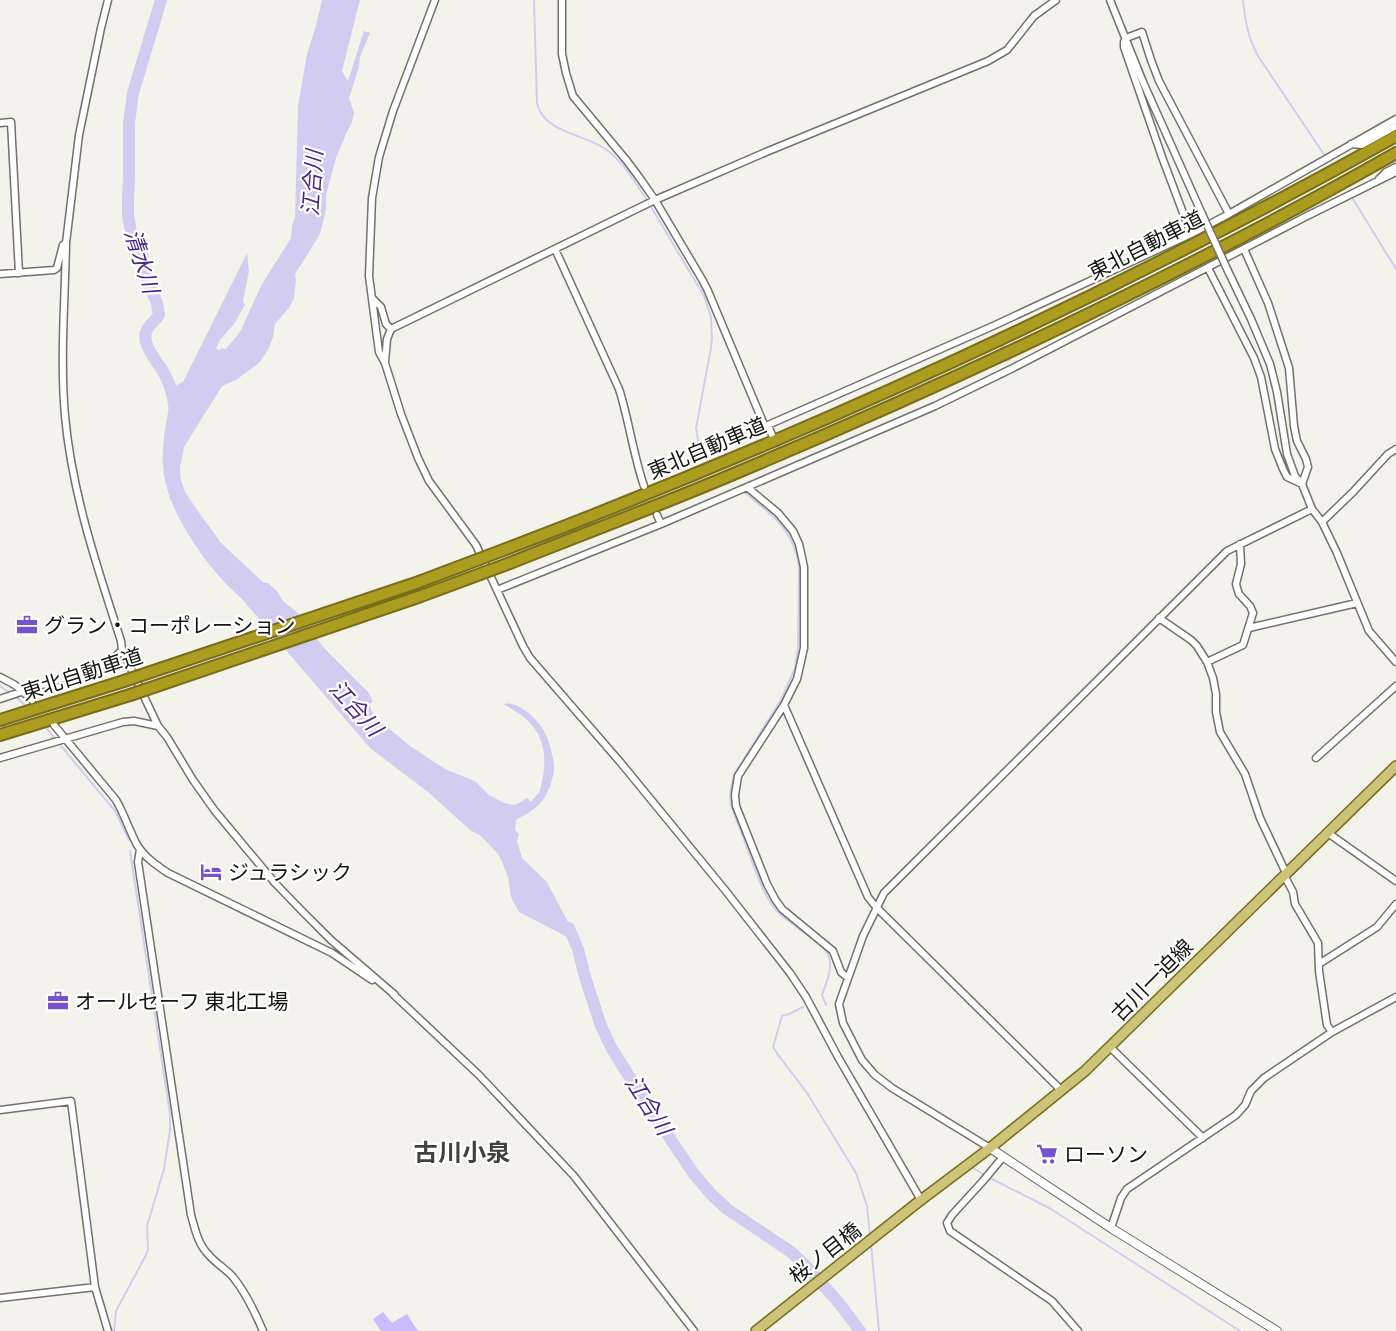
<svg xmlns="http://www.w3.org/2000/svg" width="1396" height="1331" font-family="'Archivo Narrow','Noto Sans JP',sans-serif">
<rect width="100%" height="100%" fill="#f4f3eb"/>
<!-- green -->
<path fill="#cabcff" d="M383,1312l9,11 15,-9 11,17h-37l-8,-12z"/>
<!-- water -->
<path fill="#d3ccf1" d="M322,0h38l-18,71 6,10 16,-50 6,2 -10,24 -1,10 -10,31 5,15 -2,9 -6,12 -10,24 -10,37v14l-6,25 -25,40 1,6 -2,18 -5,10 -14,16 -2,13 -4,11 -10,15 -23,17 -14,6 -38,61 -4,21 1,12 4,12 17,25 20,27 42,39h4l8,7 8,12 14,11 26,35 44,44 5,10 -4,2 5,12 36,30 35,23 30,12 14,14 15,8 11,2 12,-7 4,4c2,-4 7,-7 9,-11 0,-1 2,-9 2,-10 5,-22 3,-44 -15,-61 -7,-7 -15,-10 -23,-16 15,-4 37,18 42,31 3,6 8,24 8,31 1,8 -6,29 -12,35 -6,8 -17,14 -26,19l-1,10 4,4 -2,7 5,17 25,24 32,61 -60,-31 -8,-15 -3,-20 -9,-22 -18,-19 -11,-6 -42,-38 -58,-44 -129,-150c-8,-7 -16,-15 -23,-23 -20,-23 -48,-65 -53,-95 -5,-23 -1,-45 3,-68 3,-13 1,-25 15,-30l64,-129 2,18 -6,30 2,4 -11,19 -14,16 -4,9 4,1 2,-2 4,1 14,-17 21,-46 30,-48 1,-13 3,-8 3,-111 9,-52 8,-25z"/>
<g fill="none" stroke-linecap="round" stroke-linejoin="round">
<!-- stream -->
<path stroke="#d3ccf1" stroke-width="2" d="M534,0l3,103c6,29 46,31 67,45 19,13 30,32 42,51
M1243,0c2,21 5,37 15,56l67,100
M1353,199l43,70
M650,205l54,91 7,21 1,21 -1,10 -15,80 3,18 5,11
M744,492c27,22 50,37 55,75l-1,80 -3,21 -13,30 -47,75c-4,11 -6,21 -4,33 7,18 14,35 20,53 7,17 12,35 24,50 12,15 46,31 53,46 6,12 -2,28 -6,40l4,10
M0,686l10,7
M15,696l12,11
M47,729l68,82 14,29
M803,1007l-14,7 -7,2 -9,31 6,9 28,37 49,80 11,33 3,30
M972,1167l12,8 67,34 189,122
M871,1244l8,87
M114,1331l2,-20 30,-56 2,-6 -1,-23 17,-57 6,-39v-16l-40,-263"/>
<!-- river -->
<path stroke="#d3ccf1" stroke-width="12" d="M161,0l-28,93 -4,30v55l-1,20v17l4,22 10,16 4,25 11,25 2,12c-3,5 -11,11 -12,15 -8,14 14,35 19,47 5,10 7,18 8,28
M569,928l9,21 7,28 16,49 11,23 32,51 50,74 17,20 16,15 64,43 15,14 33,37 21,28"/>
<!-- minor-tunnel -->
<path stroke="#d3d2ca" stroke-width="6" stroke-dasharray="6 3" stroke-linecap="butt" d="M997,334l12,27
M774,438l12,24"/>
<defs>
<path id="minor" d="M435,0l-42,111 -14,46 -7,41 -3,78 10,76 6,11 16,51 17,44 11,23 47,64 47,101 7,12 91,105 104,127 65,83 16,24 32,60 83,143
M562,0v54l4,19 7,23 54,65 12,16 16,23 48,81 5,10 57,136 3,-2 4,10
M1110,0l33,82 59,132
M0,123l11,-1 8,151
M1351,144l11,1 34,-19
M1379,179l7,-7 10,-5
M1191,234l-29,-77 -38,-110v-5l2,-4 16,-6 9,28 8,21 70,133 167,-95
M66,243l13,-108 22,-107 7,-28
M555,249l64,140c10,31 14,65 25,97
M1208,268l46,90 7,19 14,72 8,20 4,8 15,7 6,-17 -2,-8 -9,-18 -3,-15 -5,-58 -21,-65 -24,-54
M1228,271l23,48 19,45 7,28 10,62 8,22 7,8 10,25 10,13 15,31 32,78 27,31
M0,274l54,-4 3,-2 6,-23 3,-2c-1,57 -6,116 -1,173 7,77 32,151 56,225l1,9 36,76 9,11 26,43 22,31 60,72 27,28 29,29 64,55
M373,299l8,8 5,17 5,5 -4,10 -2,23
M391,329l264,-129 111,-48 222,-91 19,-11 27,-34 22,-16
M768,425l225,-99 198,-92 38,-20
M747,487l31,26 15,18 6,13 5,23v81l-7,31 -13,26 -46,71 -3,19 1,11 31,78 8,15 7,10 51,42 8,21 7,6
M657,515l4,9
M1322,522l31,-30 35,-38 8,-5
M497,590l164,-66 274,-118 78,-38 294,-152 89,-44
M1159,618l32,22 6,6 10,16 6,16 3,16v18l4,20 25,42 15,44 26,55
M1249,628l108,-25
M1207,662l36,-17 10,-32 -3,-7 -11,-12 -2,-6 -1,-4 5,-20 -1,-20
M0,677l15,8 17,15
M0,699l109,-36 13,-13
M784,705l84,192 8,10 185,183
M54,725l62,75c8,14 13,29 20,43 7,13 20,22 32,30l164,80 40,27
M0,758l123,-36 11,-1 24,5
M1316,758l80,-72
M1328,833l68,48
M140,849l-2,13 53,353c4,14 7,29 17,39 7,9 17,14 25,23 13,16 22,35 30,54
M1284,875l9,17 2,12 23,39 1,28 8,54 5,7
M1319,964l58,-37 19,-23
M393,994l86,81 95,101 120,155
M1110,1047l93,91
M0,1110l71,-9 24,186 13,44
M990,1148l-98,-60 -17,-13 -13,-15 -19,-37 -4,-19 24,-68 21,-43 343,-342 85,-42
M1003,1157l-20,24 -31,34 -5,8 3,8 102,70 26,30
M1111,1228l10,-30 6,-9 109,-74 9,-10 6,-14 13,-13 68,-46 64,-35
M0,1298l95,-11"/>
<path id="tertiary" d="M990,1148l121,80 166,103"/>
<path id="primary" d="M756,1331l161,-128 73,-55 95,-77 311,-305"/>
<path id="motorway" d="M506,549c305,-116 604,-253 890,-413
M510,563c78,-31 156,-60 233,-93 223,-94 442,-197 653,-317
M0,720l124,-39
M0,735l130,-40"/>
</defs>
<!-- minor casing -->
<use href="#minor" stroke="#72716a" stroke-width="9"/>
<!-- tertiary casing -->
<use href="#tertiary" stroke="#72716a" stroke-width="10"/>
<!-- primary casing -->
<use href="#primary" stroke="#776d1b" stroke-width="12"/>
<!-- motorway casing -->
<use href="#motorway" stroke="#776d1b" stroke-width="14"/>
<!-- minor -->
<use href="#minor" stroke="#fff" stroke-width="6"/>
<!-- tertiary -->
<use href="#tertiary" stroke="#fff" stroke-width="8"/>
<!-- primary -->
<use href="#primary" stroke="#cdc479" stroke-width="9"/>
<!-- motorway -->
<use href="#motorway" stroke="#ac9d20" stroke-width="10"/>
<defs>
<path id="minor-bridge" d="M1202,214l26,57"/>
<path id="motorway-bridge" d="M124,681l292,-98 90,-34
M130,695l291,-99 89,-33"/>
</defs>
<!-- minor-bridge casing -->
<use href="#minor-bridge" stroke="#72716a" stroke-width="9" stroke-linecap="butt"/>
<!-- motorway-bridge casing -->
<use href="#motorway-bridge" stroke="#776d1b" stroke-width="14" stroke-linecap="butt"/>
<!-- minor-bridge -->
<use href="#minor-bridge" stroke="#fff" stroke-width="6"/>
<!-- motorway-bridge -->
<use href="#motorway-bridge" stroke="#ac9d20" stroke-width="10"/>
</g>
<!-- icons -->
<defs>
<symbol id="office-bare" viewBox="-9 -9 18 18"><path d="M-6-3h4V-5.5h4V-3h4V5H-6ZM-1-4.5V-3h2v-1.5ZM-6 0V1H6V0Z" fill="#7852cc" stroke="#fff" stroke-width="2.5" paint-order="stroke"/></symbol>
<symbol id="hotel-bare" viewBox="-9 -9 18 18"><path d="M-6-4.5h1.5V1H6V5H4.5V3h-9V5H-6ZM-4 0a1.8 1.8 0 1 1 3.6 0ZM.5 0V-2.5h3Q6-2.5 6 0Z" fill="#7852cc" stroke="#fff" stroke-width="2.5" paint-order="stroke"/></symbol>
<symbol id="supermarket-bare" viewBox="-9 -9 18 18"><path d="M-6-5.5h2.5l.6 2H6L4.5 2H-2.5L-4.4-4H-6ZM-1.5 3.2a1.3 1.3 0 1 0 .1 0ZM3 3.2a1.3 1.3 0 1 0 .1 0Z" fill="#7852cc" stroke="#fff" stroke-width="2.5" paint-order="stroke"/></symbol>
</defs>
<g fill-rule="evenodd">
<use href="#office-bare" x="12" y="610" width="30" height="30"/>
<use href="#hotel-bare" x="196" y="857" width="30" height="30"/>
<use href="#office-bare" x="43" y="986" width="30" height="30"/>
<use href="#supermarket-bare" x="1032" y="1139" width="30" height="30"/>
</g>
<g text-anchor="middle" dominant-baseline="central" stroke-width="4.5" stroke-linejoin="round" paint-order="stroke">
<!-- street labels -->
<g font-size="21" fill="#151512" stroke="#fff">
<text transform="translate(1146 245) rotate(-27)">東北自動車道</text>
<text transform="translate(707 448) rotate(-23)">東北自動車道</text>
<text transform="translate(82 674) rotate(-18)">東北自動車道</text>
<text transform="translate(1152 980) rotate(-45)">古川一迫線</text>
<text transform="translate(825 1253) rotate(-38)">桜ノ目橋</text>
</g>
<!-- poi labels -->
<g font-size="21" fill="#151512" stroke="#fff" text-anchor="start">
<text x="44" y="625">グラン・コーポレーション</text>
<text x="228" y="872">ジュラシック</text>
<text x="75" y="1001">オールセーフ 東北工場</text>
<text x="1064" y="1154">ローソン</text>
</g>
<!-- water labels -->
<g font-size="22" font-style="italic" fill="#49258a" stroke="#fff">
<text transform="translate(312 183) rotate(-86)">江合川</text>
<text transform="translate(142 261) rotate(72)">清水川</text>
<text transform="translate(356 708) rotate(48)">江合川</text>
<text transform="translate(649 1105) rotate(57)">江合川</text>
</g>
<!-- quarter labels -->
<g font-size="24" font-weight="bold" fill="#42423b" stroke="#fff">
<text x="462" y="1152">古川小泉</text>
</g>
</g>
</svg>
